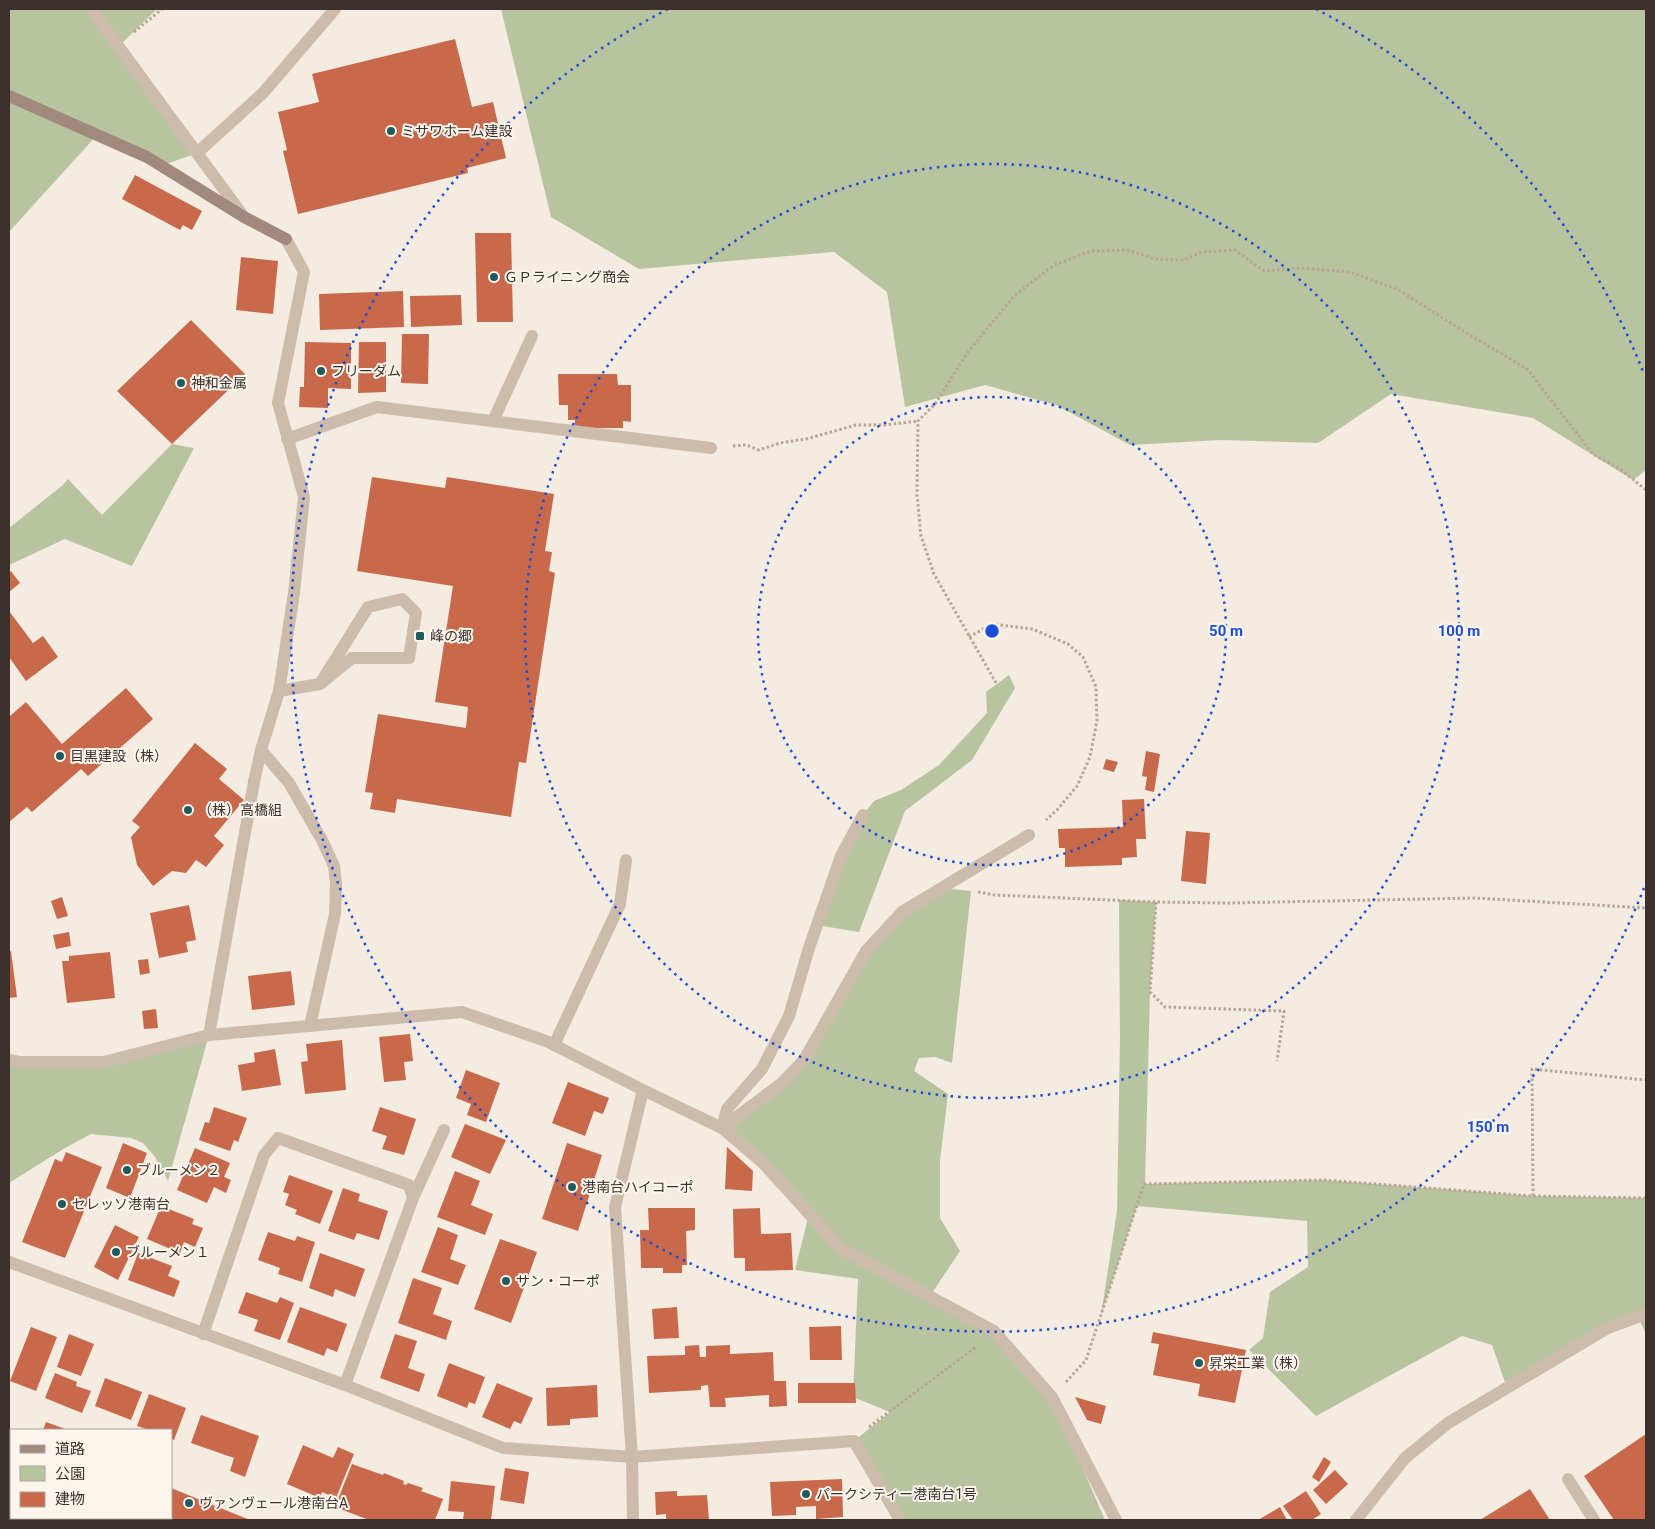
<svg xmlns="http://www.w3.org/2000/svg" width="1655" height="1529" font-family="Roboto,'Noto Sans JP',sans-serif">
<rect width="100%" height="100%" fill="#f4ebe1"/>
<!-- green -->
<path fill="#b8c4a0" d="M9,9h148l-38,37 78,107 -36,13 -64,-31 -88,97z
M501,9h1145v461l-13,10 -100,-62 -142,-24 -73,49 -97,-3 -91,5 -74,-40 -71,-20 -80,22 -18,-115 -53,-40 -195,17 -88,-52z
M172,444l22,4 -62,118 -67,-27 -56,26v-37l54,-43 5,-6 34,36z
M1009,675l6,13 -43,72 -67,51 -46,121 -42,-7 46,-110 11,-14 27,-11 38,-25 48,-52 -1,-21z
M941,888l30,3 -19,172 -17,-6 -16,1 -5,13 34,23 -8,66v58l20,33 -30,45 64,35 58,66 53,123h-205l-46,-79 36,-29 -37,-15 5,-118 -63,-9 14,-56 -87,-86 60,-45 84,-132 39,-41z
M1119,900l37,2 -6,90 -5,192 178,-4 210,16 113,2v136l-8,-17 -131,71 -15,-43 -30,-9 -146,80 -67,-66 14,-12 7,-46 38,-25 -1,-46 -170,-15 -36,109 16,-104 3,-171z
M209,1035l-41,146 -13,-24 -12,-14 -12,-5 -40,-4 -26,14 -56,35v-123l95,2z"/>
<!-- building -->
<path fill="#c8694b" d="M455,39l17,68 21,-5 13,56 -39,10 1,5 -170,41 -15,-63 4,-1 -9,-38 41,-10 -7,-28z
M135,175l67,36 -10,19 -9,-5 -3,5 -58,-31z
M475,233h36l2,89h-36z
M241,257l37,4 -5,53 -37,-4z
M403,291l1,36 -84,3 -1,-36z
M461,295l1,30 -51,2 -1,-31z
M191,320l54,54 -73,70 -55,-53z
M402,334h27l-1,50 -27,-1z
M305,342l46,1v46l-23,-1v20l-29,-1 1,-20h4z
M359,342h27v50l-28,1z
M558,374h59l1,11h13v37l-8,-1v7h-48v-8h-7v-15h-9z
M372,477l73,11 2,-11 107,17 -9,57 7,1 -3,19 6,2 -29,190 -7,-1 -8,55 -114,-18 -2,14 -25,-4 3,-16 -8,-1 13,-78 88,14 2,-21 -33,-5 18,-116 -96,-15z
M11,571l9,12 -11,9v-19z
M9,611l24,32 10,-7 15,21 -32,24 -17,-24z
M126,688l27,31 -65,57 -7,-7 -49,43 -5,-5 -18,15v-105l17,-15 36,42z
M195,743l32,26 -8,10 25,21 -30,36 10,9 -18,22 -10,-7 -10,13 -14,-2 -19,15 -16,-21 -6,-28 9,-10 -8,-6z
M1146,751l14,3 -6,38 -9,-2 2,-13 -5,-1z
M1106,759l12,3 -4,10 -11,-3z
M1144,799l2,40h-10l1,18 -15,1v7l-57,2v-19h-6l-1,-19 65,-2 -1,-27z
M1186,831l24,2 -4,51 -25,-3z
M62,897l6,19 -11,3 -6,-18z
M189,905l7,35 -10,2 2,10 -29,6 -9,-45z
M69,932l2,14 -15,3 -3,-14z
M11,951l6,46 -8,1v-46z
M110,952l5,46 -48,5 -5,-42h7v-5z
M148,959l2,14 -10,2 -2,-15z
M291,971l4,34 -43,5 -4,-34z
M156,1009l2,19 -14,1 -2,-18z
M410,1034l3,27 -9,1 2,18 -22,2 -5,-45z
M342,1040l4,50 -41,4 -4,-32 7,-1 -2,-17z
M275,1049l6,36 -39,6 -4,-26 17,-3 -1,-9z
M466,1070l34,13 -14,39 -19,-7 4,-11 -15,-6z
M568,1082l41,16 -6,16 -9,-3 -9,25 -33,-13z
M214,1107l33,11 -9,24 -4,-2 -4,11 -31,-11 6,-18 4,1z
M380,1107l36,12 -12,36 -22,-6 5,-13 -15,-5z
M465,1124l41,16 -16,34 -39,-17z
M123,1143l24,10 -17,45 -24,-10z
M567,1143l35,12 -24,76 -36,-12z
M727,1147l26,24 -1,20 -27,-2z
M195,1148l35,15 -6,14 7,3 -5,13 -12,-6 -7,16 -30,-13z
M66,1152l36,15 -37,91 -43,-16 33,-83 7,3z
M455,1171l25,10 -9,24 22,9 -8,21 -48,-18z
M289,1175l44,16 -13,33 -25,-10 2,-4 -12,-5 4,-11 -6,-2z
M343,1188l17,6 -2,7 30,10 -9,29 -22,-7 -3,7 -26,-9z
M161,1206l33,13 -2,5 11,4 -8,19 -11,-5 -4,11 -33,-14z
M648,1208h47v22l-9,1 1,34h-5v8h-19v-5h-22l-1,-38h9z
M760,1208l1,26 30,-1 2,37 -48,1v-13h-11l-1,-49z
M115,1225l24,12 -21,43 -24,-13z
M438,1227l20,8 -8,24 16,6 -8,20 -37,-13z
M268,1232l27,9 2,-5 18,6 -13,40 -24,-8 2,-6 -22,-8z
M500,1239l37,13 -26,71 -37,-14z
M138,1253l34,13 -4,10 12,5 -6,16 -46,-17z
M320,1253l45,16 -10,28 -20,-8 -2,8 -24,-9z
M413,1278l29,10 -9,26 19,7 -6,19 -48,-17z
M246,1292l31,11 3,-6 14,6 -14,37 -26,-9 4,-11 -20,-7z
M300,1307l47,17 -10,28 -10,-4 -3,8 -37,-14z
M677,1307l2,31 -25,1 -2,-30z
M841,1326l1,34h-32l-1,-33z
M31,1327l26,10 -21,54 -26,-10z
M1153,1332l93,18 -11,53 -37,-7 2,-12 -47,-9 6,-31 -8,-1z
M69,1334l25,10 -13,32 -24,-9z
M395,1334l22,7 -9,27 17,6 -6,18 -39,-14z
M699,1345l1,12h6v-11l24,-1v9l43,-2 1,29h12l1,25 -18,1v-12l-44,3 1,9h-16l-2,-22 -7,1v4l-52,3 -2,-37 38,-1v-9z
M449,1363l36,14 -10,27 -6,-2 -2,6 -30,-12z
M55,1373l22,9 -1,4 15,5 -9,22 -37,-15z
M105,1378l37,14 -11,28 -36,-14z
M497,1383l36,15 -12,26 -7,-3 -4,8 -28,-12z
M798,1383h57l1,20h-58z
M597,1385l1,32 -28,2v6l-23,1 -1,-38z
M149,1394l37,14 -12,32 -3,-1v-9h-22l-12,-4z
M1075,1397l31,9 -5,18 -14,-4z
M201,1415l58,21 -14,41 -15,-6 4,-13 -43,-15z
M46,1422l22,8h-25z
M1646,1434v86h-32l-30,-44z
M303,1445l30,13 5,-11 16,7 -18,44 -14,-6 -2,6 -33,-14z
M1324,1457l7,5 -12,20 -7,-5z
M352,1464l31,11 1,-2 20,8 -1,3 3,1 2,-2 15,5 -2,3 22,8 -8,21h-66l-34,-13z
M505,1468l24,4 -5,32 -24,-4z
M1335,1470l13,14 -22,20 -13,-14z
M842,1479l1,38 -27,2v-13l-20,1v8l-24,1 -2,-34z
M451,1481l44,5 -4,34h-28l1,-8 -16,-1z
M171,1488l79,32h-111l1,-2h31z
M1530,1489l20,31h-70z
M677,1491v5l30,-1 2,25h-43v-6l-10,1 -1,-23z
M1306,1491l15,23 -9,6h-19l-10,-14z
M1280,1507l7,13h-29z"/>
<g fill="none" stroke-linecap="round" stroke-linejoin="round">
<!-- path -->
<path stroke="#b9a596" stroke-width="3" stroke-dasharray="2.5 2.5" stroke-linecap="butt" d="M134,32l28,-23
M733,446l13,-1 13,5 21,-7 26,-4 50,-14h28l34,-4
M969,637l23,-13 40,5 36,15 15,13 13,30 1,34 -7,36 -13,29 -20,24 -11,10
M996,683l-62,-109 -13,-38 -4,-41 1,-74 17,-17 33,-52 46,-56 40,-31 37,-14 36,-1 28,9 28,1 19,-8 33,-2 29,21 38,-3 48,4 49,18 64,41 64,38 66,85 27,15 26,21
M978,892l17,3 161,7 72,1 247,-5 171,10
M1156,902l-6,90 15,15 119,4 -7,50
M1533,1196l-1,-127 114,11
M1066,1382l20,-22 58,-176 179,-4 210,16 113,2
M869,1427l107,-80"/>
<!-- lane -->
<path stroke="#cdbbac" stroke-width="12" d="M197,153l66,-60 72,-84
M279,691l41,-7 32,-26h57l7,-45 -14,-14 -34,8 -48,77
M209,1035l45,-253
M554,1045l66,-141 6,-44
M722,1128l5,-19 35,-40 27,-53 20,-68 32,-92 22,-41
M1568,1479l26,41"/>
<!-- street -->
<path stroke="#cdbbac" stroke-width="12" d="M91,9l153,208
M493,421l39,-85
M287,439l90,-32 334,41
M261,750l28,33 33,57 12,26 2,17 -1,31 -25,112
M254,782l7,-32 18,-59 15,-98 10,-96 -26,-94 26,-131 -18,-33
M9,1060l10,2h85l105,-27 253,-23 84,29 97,49 79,38 42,36 76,84 154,83 58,66 64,123
M643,1090l-28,117 17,250 222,-16 46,79
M722,1128l60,-45 22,-23 62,-109 36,-39 127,-77
M413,1198l31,-68
M9,1262l336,123 158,63 129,9 1,63
M203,1334l61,-179 14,-17 131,47 4,13 -68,187
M1356,1520l49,-62 43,-35 158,-94 40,-15"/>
<!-- secondary -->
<path stroke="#a18a7d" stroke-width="12" d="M9,96l138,61 97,60 42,22"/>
</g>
<!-- distance rings -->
<g fill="none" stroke="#1d4ed8" stroke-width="2.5" stroke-dasharray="2.5 5">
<circle cx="992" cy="631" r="234"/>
<circle cx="992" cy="631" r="467"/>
<path d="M1644 888A701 701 0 1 1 668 9M1316 9A701 701 0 0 1 1644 374"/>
</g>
<!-- markers -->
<g fill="#1f5a5e" stroke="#fbf5ee" stroke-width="2">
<circle cx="391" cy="131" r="5"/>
<circle cx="494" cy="277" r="5"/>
<circle cx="321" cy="371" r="5"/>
<circle cx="181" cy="383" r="5"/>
<rect x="415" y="631" width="10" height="10" rx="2.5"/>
<circle cx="60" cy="756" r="5"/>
<circle cx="188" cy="810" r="5"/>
<circle cx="127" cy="1170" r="5"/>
<circle cx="572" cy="1187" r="5"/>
<circle cx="62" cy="1204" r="5"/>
<circle cx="116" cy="1252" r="5"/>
<circle cx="506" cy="1281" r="5"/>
<circle cx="1199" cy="1363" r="5"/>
<circle cx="806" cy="1494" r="5"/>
<circle cx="189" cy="1503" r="5"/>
</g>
<g text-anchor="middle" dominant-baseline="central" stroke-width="4" stroke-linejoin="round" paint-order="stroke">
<!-- poi labels -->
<g font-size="14" fill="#3b302b" stroke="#fbf5ee" text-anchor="start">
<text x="401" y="131">ミサワホーム建設</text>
<text x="504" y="277">ＧＰライニング商会</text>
<text x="331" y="371">フリーダム</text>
<text x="191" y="383">神和金属</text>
<text x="430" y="636">峰の郷</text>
<text x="70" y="756">目黒建設（株）</text>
<text x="198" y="810">（株）高橋組</text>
<text x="137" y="1170">ブルーメン２</text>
<text x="582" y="1187">港南台ハイコーポ</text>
<text x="72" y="1204">セレッソ港南台</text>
<text x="126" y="1252">ブルーメン１</text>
<text x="516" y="1281">サン・コーポ</text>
<text x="1209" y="1363">昇栄工業（株）</text>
<text x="816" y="1494">パークシティー港南台1号</text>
<text x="199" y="1503">ヴァンヴェール港南台A</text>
</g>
</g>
<circle cx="992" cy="631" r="8" fill="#1d4ed8" stroke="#fbf5ee" stroke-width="2.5"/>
<g font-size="15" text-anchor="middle" font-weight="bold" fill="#1d4ed8" stroke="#fbf5ee" stroke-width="4" stroke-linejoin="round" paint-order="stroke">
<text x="1226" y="636">50 m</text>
<text x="1459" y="636">100 m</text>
<text x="1488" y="1132">150 m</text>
</g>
<!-- border -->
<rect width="1655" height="1529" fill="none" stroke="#3b302b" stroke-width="20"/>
<!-- legend -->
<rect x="10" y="1429" width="162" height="90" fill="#fbf5ee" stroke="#aea6a0"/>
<rect x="20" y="1445" width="25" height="8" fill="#a18a7d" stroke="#aea6a0"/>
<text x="55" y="1454" font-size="15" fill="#3b302b">道路</text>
<rect x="20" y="1466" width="25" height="15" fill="#b8c4a0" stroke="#aea6a0"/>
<text x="55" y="1479" font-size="15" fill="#3b302b">公園</text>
<rect x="20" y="1492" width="25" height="15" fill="#c8694b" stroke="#aea6a0"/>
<text x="55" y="1504" font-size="15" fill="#3b302b">建物</text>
</svg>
